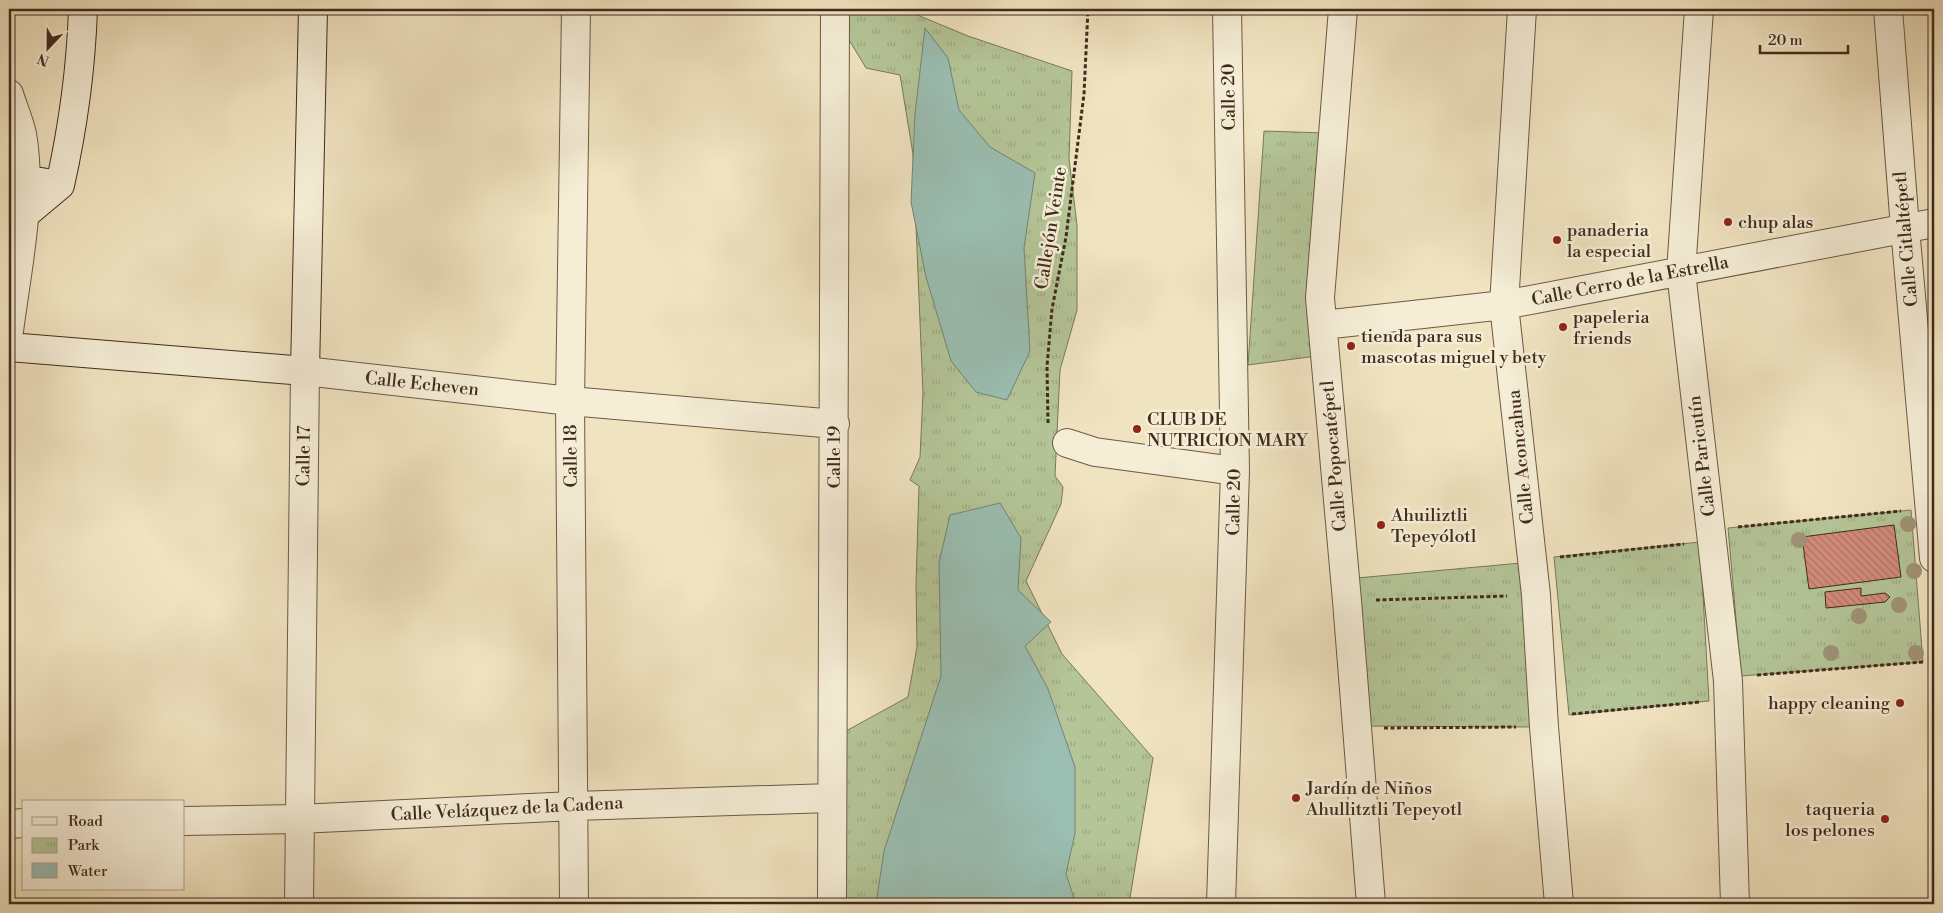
<svg xmlns="http://www.w3.org/2000/svg" width="1943" height="913" font-family="'Libre Bodoni',serif">
<defs>
<pattern id="park-tufts" width="24" height="20" patternUnits="userSpaceOnUse" patternTransform="scale(1.25)"><rect width="24" height="20" fill="#b4c597"/><path d="M3 7l-1-3M5 7V3M7 7l1-3M15 17l-1-3M17 17v-4M19 17l1-3" fill="none" stroke="#9ca982"/></pattern>
<pattern id="building-back-hatch" width="6" height="6" patternUnits="userSpaceOnUse" patternTransform="scale(1.25)"><rect width="6" height="6" fill="#d38c7b"/><path d="M-1 5l2 2M0 0l6 6M5-1l2 2" fill="none" stroke="#ad7364"/></pattern>
</defs>
<rect width="100%" height="100%" fill="#f0e3c0"/>
<filter id="stains"><feTurbulence type="fractalNoise" baseFrequency=".004" numOctaves="4"/><feColorMatrix values="0 0 0 0 .2 0 0 0 0 .09 0 0 0 0 .02 0 0 0 .5 -.17"/></filter>
<radialGradient id="worn" r=".72"><stop offset=".6" stop-color="#630" stop-opacity="0"/><stop offset="1" stop-color="#630" stop-opacity=".3"/></radialGradient>
<!-- park -->
<path fill="url(#park-tufts)" stroke="#7a785a" d="M903,9l65,27 104,35 -3,88 8,66v85l-17,60 -5,106 8,11 -2,17 -35,77 36,73 91,104 -24,146h-292l9,-173 62,-34 9,-50 -1,-63 3,-98 -9,-6 10,-23 3,-64 -10,-239 -13,-79 -34,-7 -21,-35 1,-23z
M1264,131l61,2 -8,223 -69,9z
M1911,510l12,152 -182,14 -13,-148z
M1700,542l9,159 -140,14 -15,-158z
M1521,563l11,164 -173,-1 -13,-147z"/>
<!-- water -->
<path fill="#9abeb2" stroke="#768376" d="M925,28l23,30 11,52 31,37 45,26 -11,75 6,103 -23,49 -31,-8 -25,-31 -25,-84 -15,-75 4,-88z
M1000,503l21,35 -3,52 33,32 -26,24 23,43 27,78v66l-9,41 10,30h-200l8,-53 57,-175 -2,-113 11,-48z"/>
<!-- building -->
<path fill="url(#building-back-hatch)" stroke="#412b1c" d="M1894,525l7,52 -92,12 -7,-52z
M1861,588v8l24,-3 5,4 -5,5 -59,6 -1,-16z"/>
<g fill="none" stroke-linecap="round" stroke-linejoin="round">
<defs>
<path id="street" d="M1343,9l-23,289 27,303 24,303
M1522,9l-18,296 32,290 8,132 15,177
M1699,9l-18,263 47,409 7,223
M1888,9l17,219 29,330
M9,94c4,13 10,27 13,40 11,63 -5,134 -13,197
M1323,325l181,-20 430,-82
M1067,443l28,9 140,19
M184,821l115,-2 275,-13 257,-8
M9,824l15,-1
M299,904l6,-533 265,30 265,23
M574,904l-4,-503 6,-392
M832,904l3,-895
M1221,904l14,-433 -8,-462"/>
<path id="secondary" d="M9,177l51,8
M60,185c13,-58 21,-117 23,-176
M9,216h14l37,-31
M9,347l296,24 8,-362"/>
</defs>
<!-- street casing -->
<use href="#street" stroke="#6d5945" stroke-width="30"/>
<!-- secondary casing -->
<use href="#secondary" stroke="#412b1c" stroke-width="30"/>
<!-- path -->
<path stroke="#412b1c" stroke-width="3" stroke-dasharray="4 2.5" stroke-linecap="butt" d="M1048,423l-1,-57 5,-57 14,-72 18,-143 4,-85
M1738,527l163,-16
M1560,557l124,-13
M1376,600l131,-4
M1757,675l166,-13
M1572,714l128,-12
M1384,728l132,-1"/>
<!-- street -->
<use href="#street" stroke="#f5edd6" stroke-width="28"/>
<!-- secondary -->
<use href="#secondary" stroke="#f5edd6" stroke-width="28"/>
</g>
<!-- trees -->
<g fill="#a09377">
<circle cx="1908" cy="524" r="8"/>
<circle cx="1799" cy="540" r="8"/>
<circle cx="1914" cy="571" r="8"/>
<circle cx="1899" cy="605" r="8"/>
<circle cx="1859" cy="616" r="8"/>
<circle cx="1831" cy="653" r="8"/>
<circle cx="1916" cy="653" r="8"/>
</g>
<!-- markers -->
<g fill="#8f2418" stroke="#f5edd6" stroke-width="2">
<circle cx="1728" cy="222" r="5"/>
<circle cx="1557" cy="240" r="5"/>
<circle cx="1563" cy="327" r="5"/>
<circle cx="1351" cy="346" r="5"/>
<circle cx="1137" cy="429" r="5"/>
<circle cx="1381" cy="525" r="5"/>
<circle cx="1900" cy="703" r="5"/>
<circle cx="1296" cy="798" r="5"/>
<circle cx="1885" cy="819" r="5"/>
</g>
<g text-anchor="middle" dominant-baseline="central" stroke-width="5" stroke-linejoin="round" paint-order="stroke">
<!-- street labels -->
<g font-size="18" fill="#412b1c" stroke="#f5edd6">
<text transform="translate(1229 97) rotate(-91)">Calle 20</text>
<text transform="translate(1051 228) rotate(-81)">Callejón Veinte</text>
<text transform="translate(1906 239) rotate(-95)">Calle Citlaltépetl</text>
<text transform="translate(1630 281) rotate(-11)">Calle Cerro de la Estrella</text>
<text transform="translate(422 384) rotate(6)">Calle Echeven</text>
<text transform="translate(304 456) rotate(-89)">Calle 17</text>
<text transform="translate(571 456) rotate(-91)">Calle 18</text>
<text transform="translate(1334 456) rotate(-95)">Calle Popocatépetl</text>
<text transform="translate(1702 456) rotate(-97)">Calle Paricutín</text>
<text transform="translate(834 457) rotate(-90)">Calle 19</text>
<text transform="translate(1521 457) rotate(-96)">Calle Aconcahua</text>
<text transform="translate(1234 502) rotate(-89)">Calle 20</text>
<text transform="translate(507 809) rotate(-3)">Calle Velázquez de la Cadena</text>
</g>
<!-- poi labels -->
<g font-size="18" fill="#412b1c" stroke="#f5edd6" text-anchor="start">
<text x="1738" y="222">chup alas</text>
<text x="1567" y="230">panaderia<tspan x="1567" dy="21">la especial</tspan></text>
<text x="1573" y="317">papeleria<tspan x="1573" dy="21">friends</tspan></text>
<text x="1361" y="336">tienda para sus<tspan x="1361" dy="21">mascotas miguel y bety</tspan></text>
<text x="1147" y="419">CLUB DE<tspan x="1147" dy="21">NUTRICION MARY</tspan></text>
<text x="1391" y="515">Ahuiliztli<tspan x="1391" dy="21">Tepeyólotl</tspan></text>
<text x="1890" y="703" text-anchor="end">happy cleaning</text>
<text x="1306" y="788">Jardín de Niños<tspan x="1306" dy="21">Ahullitztli Tepeyotl</tspan></text>
<text x="1875" y="809" text-anchor="end">taqueria<tspan x="1875" dy="21">los pelones</tspan></text>
</g>
</g>
<!-- margin -->
<rect width="1943" height="913" fill="none" stroke="#f0e3c0" stroke-width="30"/>
<rect x="10" y="10" width="1923" height="893" fill="none" stroke="#412b1c" stroke-width="2.5"/>
<rect x="15" y="15" width="1913" height="883" fill="none" stroke="#412b1c"/>
<!-- legend -->
<rect x="22" y="800" width="162" height="90" fill="#f5edd6" stroke="#ad9f8c"/>
<rect x="32" y="817" width="25" height="8" fill="#f5edd6" stroke="#ad9f8c"/>
<text x="68" y="826" font-size="15" fill="#412b1c">Road</text>
<rect x="32" y="838" width="25" height="15" fill="url(#park-tufts)" stroke="#ad9f8c"/>
<text x="68" y="850" font-size="15" fill="#412b1c">Park</text>
<rect x="32" y="863" width="25" height="15" fill="#9abeb2" stroke="#ad9f8c"/>
<text x="68" y="876" font-size="15" fill="#412b1c">Water</text>
<!-- north arrow -->
<g transform="translate(48 48) rotate(202)" stroke="#f5edd6" stroke-width="4" paint-order="stroke">
<path d="M0-4L9 19L0 12L-9 19Z" fill="#412b1c"/>
<text y="-8" font-size="14" font-weight="bold" text-anchor="middle" fill="#412b1c">N</text>
</g>
<!-- scale -->
<path d="M1760 45v8h88v-8" fill="none" stroke="#412b1c" stroke-width="2.5"/>
<text x="1768" y="45" font-size="15" fill="#412b1c" stroke="#f5edd6" stroke-width="4" paint-order="stroke">20 m</text>
<rect width="100%" height="100%" filter="url(#stains)"/>
<rect width="100%" height="100%" fill="url(#worn)"/>
</svg>
